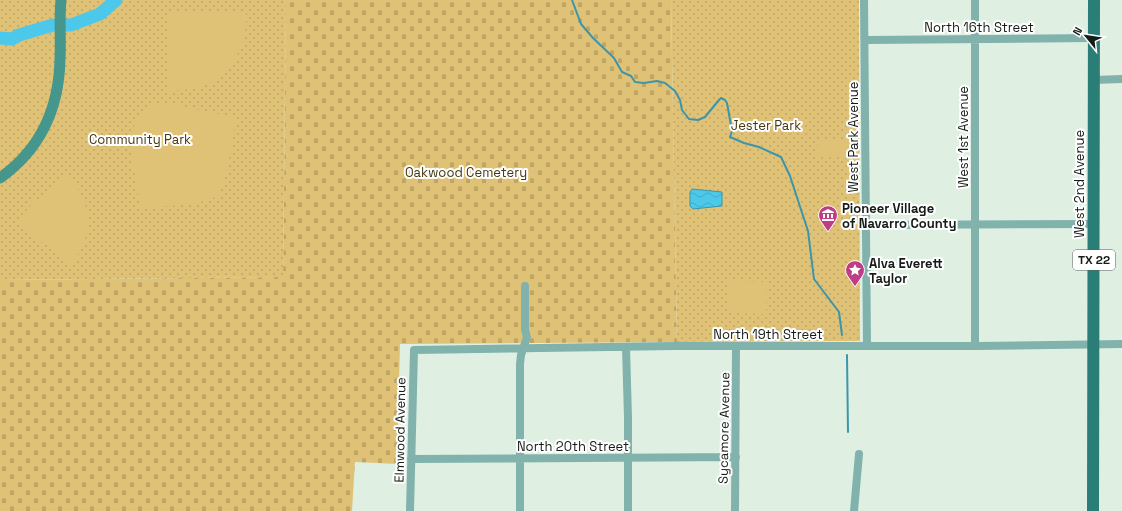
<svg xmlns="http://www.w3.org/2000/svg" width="1122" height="511" font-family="'Space Grotesk',sans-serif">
<defs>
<pattern id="cemetery-stones" width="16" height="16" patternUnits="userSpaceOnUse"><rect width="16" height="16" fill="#e0c277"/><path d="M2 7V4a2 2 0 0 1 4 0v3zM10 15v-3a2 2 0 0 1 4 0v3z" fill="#bfa666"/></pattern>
<pattern id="park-dots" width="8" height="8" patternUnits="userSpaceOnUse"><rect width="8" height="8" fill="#e0c277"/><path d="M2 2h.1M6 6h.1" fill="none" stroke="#bfa666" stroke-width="1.8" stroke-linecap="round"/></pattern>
<pattern id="water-waves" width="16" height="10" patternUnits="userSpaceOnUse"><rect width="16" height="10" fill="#4cc9ea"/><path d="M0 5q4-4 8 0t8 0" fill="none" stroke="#42acc8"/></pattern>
</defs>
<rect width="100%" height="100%" fill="#dff0e3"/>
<!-- cemetery -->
<path fill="url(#cemetery-stones)" d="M286,0h385l6,342 -277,2 -3,120 -42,-2 -3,49h-352v-231l283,-3z"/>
<!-- park -->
<path fill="url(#park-dots)" d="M0,0h286l-3,277 -283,3z
M671,0h188l1,341 -183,1z"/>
<!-- pitch -->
<path fill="#e0c277" d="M172,12l74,1c2,32 -14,63 -46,74 -10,3 -21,3 -31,4v-75z
M162,102l71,15 3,2c-4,26 -8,52 -17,77 -25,11 -53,10 -79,11l-10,-60 1,-14 9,-20 5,-4z
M818,140l39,1v17l-40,-1z
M65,174c28,26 31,61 6,90l-23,-21 -10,-1 -19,-17v-6l16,-19 9,-2z
M728,281l39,1 -1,32 -39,-1z"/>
<!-- water -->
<path fill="url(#water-waves)" stroke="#3c95ab" d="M692,189l30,3v14l-29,3 -3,-3v-14z"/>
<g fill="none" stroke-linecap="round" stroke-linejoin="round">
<!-- stream -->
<path stroke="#3c95ab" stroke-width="2" d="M572,0l9,24 12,14 21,20 8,14 9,4 4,6 9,1 13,-2 8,2 10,8 5,9 2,10 7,9 9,1 7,-3 14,-17 2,-2 4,2 2,3 5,28 -2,6 14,6 15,4 22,10 9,19 18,55 6,48 25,33 3,23
M847,355l1,77"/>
<!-- river -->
<path stroke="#4cc9ea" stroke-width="13" d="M66,25h5l29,-11 16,-14
M0,38l12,1 7,-4 34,-10"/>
<!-- street -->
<path stroke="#81b2ac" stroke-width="8" d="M864,0l3,346
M975,0v346
M865,40l228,-2
M1093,80l29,-1
M866,225l228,-1
M626,347l2,71v93
M411,459l325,-2
M410,511l4,-161 261,-4h300l147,-2
M520,511v-147l1,-9 6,-18 -2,-7v-44
M735,511l1,-165
M854,511l5,-57"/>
<!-- secondary -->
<path stroke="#45968d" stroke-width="11" d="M0,178c41,-29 59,-70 60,-119 1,-20 -1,-39 1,-59"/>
<!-- primary -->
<path stroke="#2a7e76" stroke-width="12" d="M1093,511l1,-511"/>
</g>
<!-- icons -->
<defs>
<symbol id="museum-pin" viewBox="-11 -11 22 30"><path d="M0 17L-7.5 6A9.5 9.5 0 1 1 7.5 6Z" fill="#c03d85" stroke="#fff"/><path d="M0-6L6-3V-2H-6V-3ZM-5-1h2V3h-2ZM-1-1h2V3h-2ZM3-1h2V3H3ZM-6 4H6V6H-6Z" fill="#fff"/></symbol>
<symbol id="sight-pin" viewBox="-11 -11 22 30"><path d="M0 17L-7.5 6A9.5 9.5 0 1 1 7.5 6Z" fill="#c03d85" stroke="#fff"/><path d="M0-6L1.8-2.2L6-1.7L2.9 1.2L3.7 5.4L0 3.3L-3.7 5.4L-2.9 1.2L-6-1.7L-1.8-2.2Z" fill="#fff"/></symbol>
</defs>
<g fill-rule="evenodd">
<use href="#museum-pin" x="817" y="204" width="22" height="30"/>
<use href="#sight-pin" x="844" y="259" width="22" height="30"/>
</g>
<g text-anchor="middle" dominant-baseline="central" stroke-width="4" stroke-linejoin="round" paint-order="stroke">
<!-- shield labels -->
<rect fill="#fff" stroke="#5b5f5d" stroke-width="1" x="1073" y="250" width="42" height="20" rx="3"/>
<g font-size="12" font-weight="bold" fill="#151b17">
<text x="1094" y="260">TX 22</text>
</g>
<!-- street labels -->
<g font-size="13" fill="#151b17" stroke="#fff">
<text x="979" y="27">North 16th Street</text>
<text transform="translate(853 137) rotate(-90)">West Park Avenue</text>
<text transform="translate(963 137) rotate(-90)">West 1st Avenue</text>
<text transform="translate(1079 184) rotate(-90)">West 2nd Avenue</text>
<text x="768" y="334">North 19th Street</text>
<text transform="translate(724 428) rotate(-89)">Sycamore Avenue</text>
<text transform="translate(400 430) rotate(-89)">Elmwood Avenue</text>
<text x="573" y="446">North 20th Street</text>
</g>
<!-- park labels -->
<g font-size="13" fill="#463810" stroke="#fff">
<text x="766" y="125">Jester Park</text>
<text x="140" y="139">Community Park</text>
<text x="466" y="172">Oakwood Cemetery</text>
</g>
<!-- poi labels -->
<g font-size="13" font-weight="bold" fill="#151b17" stroke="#fff" text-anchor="start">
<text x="842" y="208">Pioneer Village<tspan x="842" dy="15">of Navarro County</tspan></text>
<text x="869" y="263">Alva Everett<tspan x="869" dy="15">Taylor</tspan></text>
</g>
</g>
<!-- north arrow -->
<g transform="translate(1086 36) rotate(300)" stroke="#ffffff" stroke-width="3" paint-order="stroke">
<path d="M0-3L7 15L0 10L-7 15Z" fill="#151b17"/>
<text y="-6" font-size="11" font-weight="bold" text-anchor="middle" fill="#151b17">N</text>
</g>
</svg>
